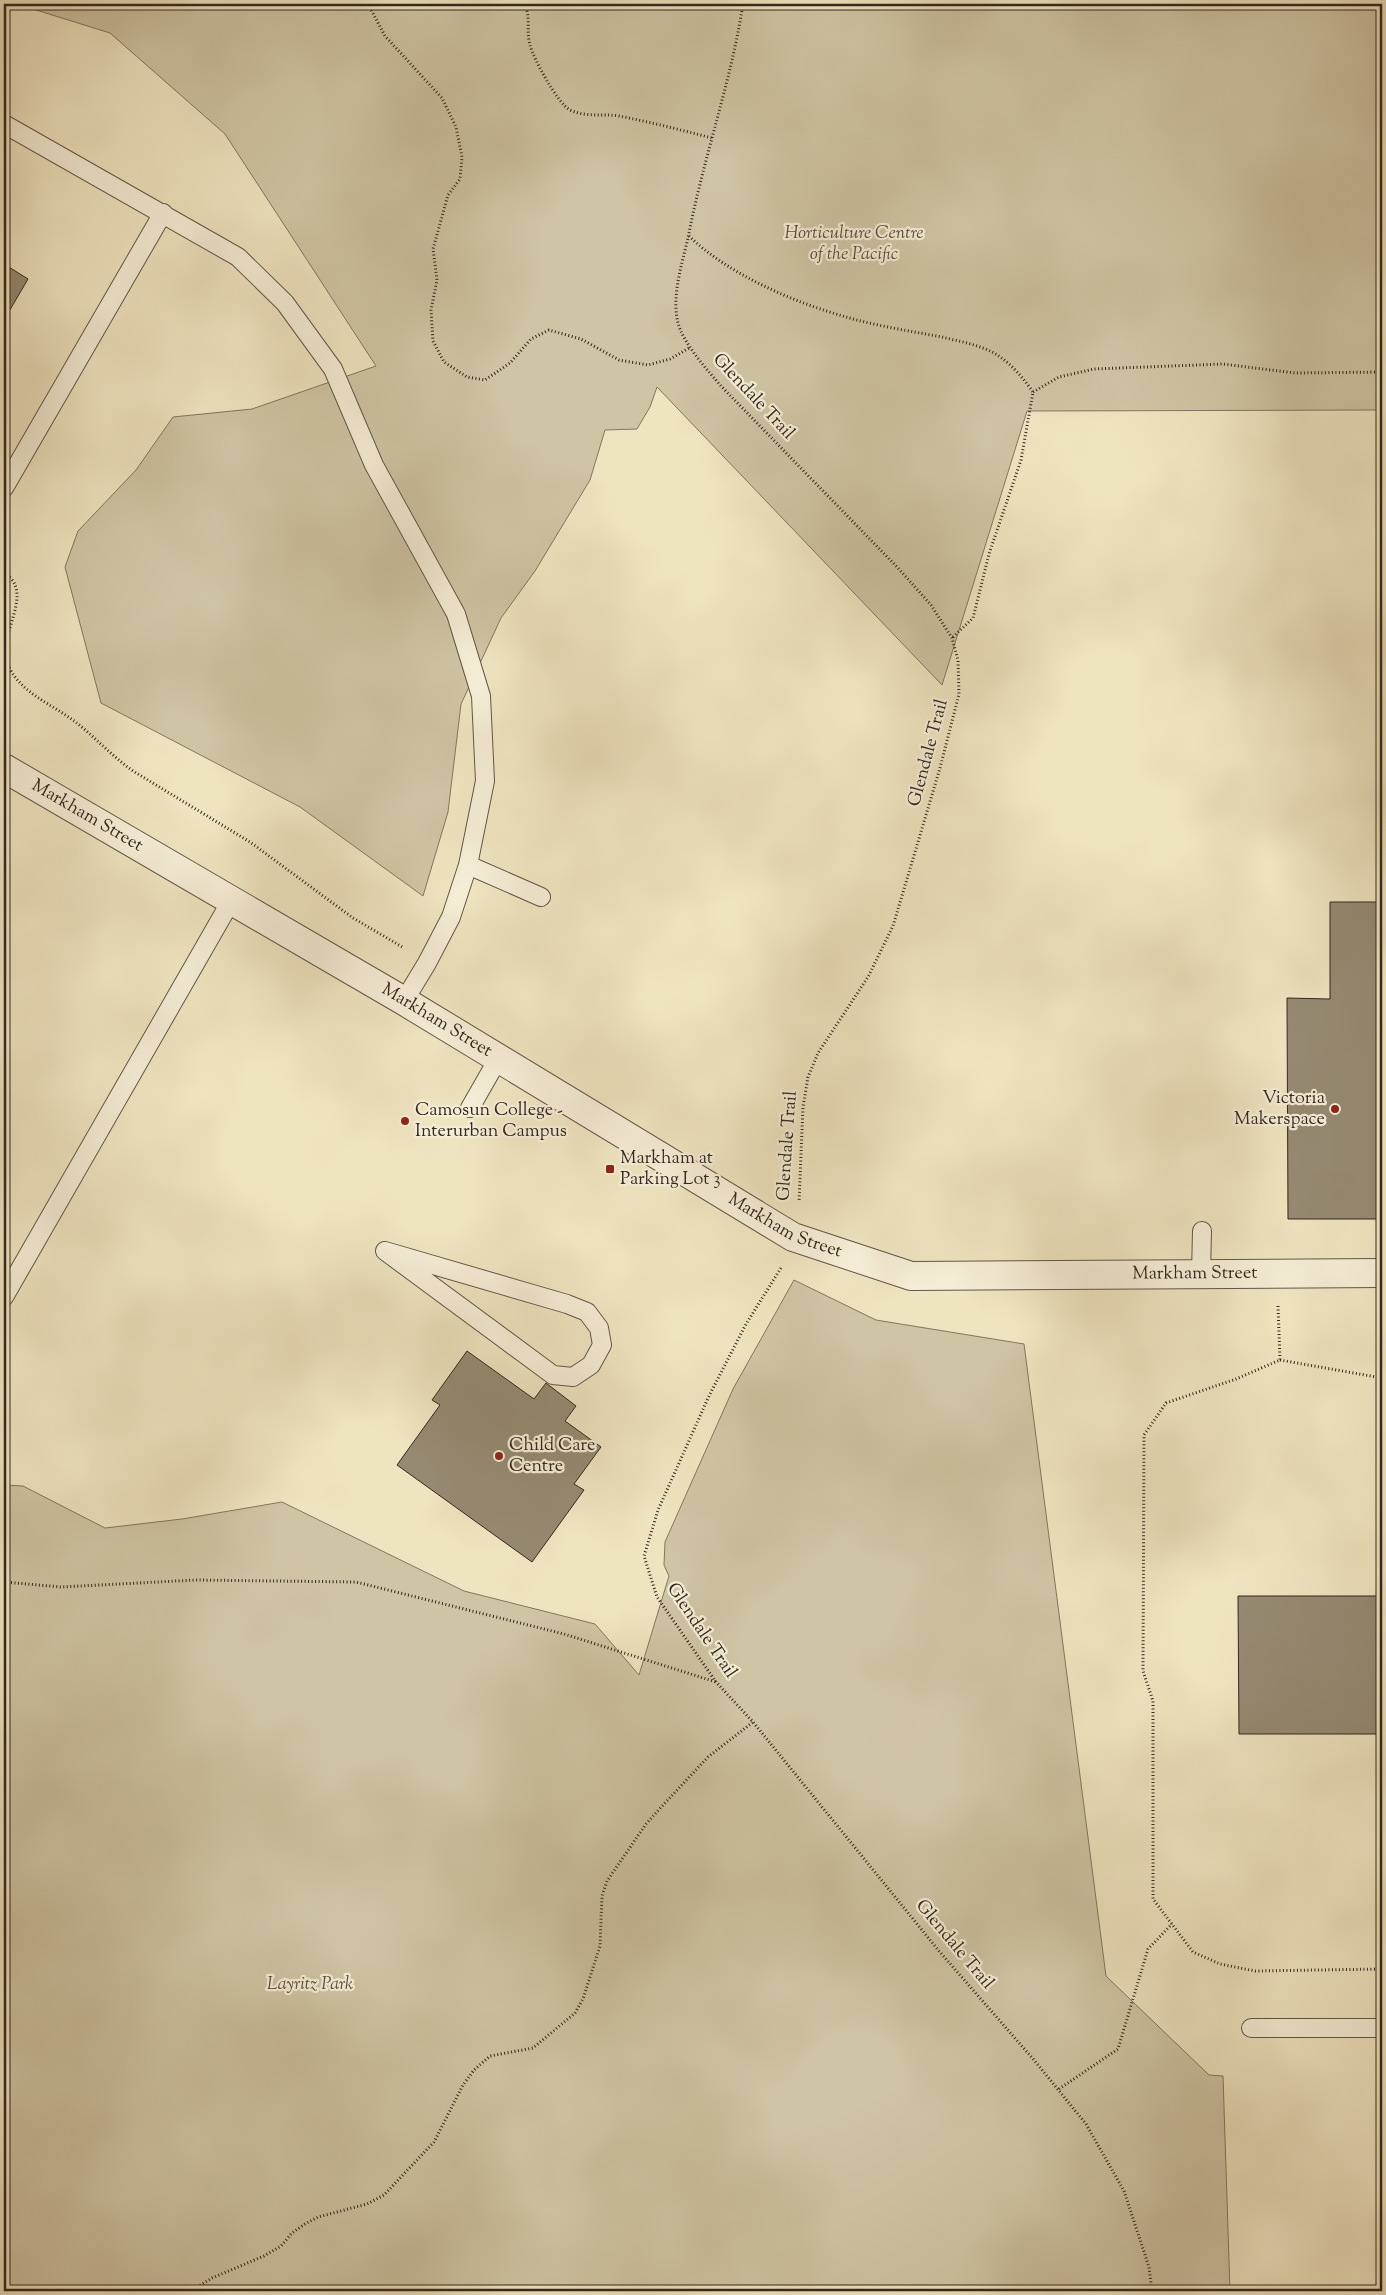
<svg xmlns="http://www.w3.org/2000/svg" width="1386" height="2295" font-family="'Sorts Mill Goudy',serif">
<rect width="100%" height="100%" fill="#efe4c0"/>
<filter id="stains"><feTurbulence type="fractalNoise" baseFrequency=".004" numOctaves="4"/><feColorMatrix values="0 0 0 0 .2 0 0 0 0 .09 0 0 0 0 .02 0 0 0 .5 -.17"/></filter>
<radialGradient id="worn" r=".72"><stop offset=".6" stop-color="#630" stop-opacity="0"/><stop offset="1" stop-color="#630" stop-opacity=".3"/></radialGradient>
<!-- green -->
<path fill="#cfc4a4" stroke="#817661" d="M17,4h1365v406l-355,1 -85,274 -285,-298 -7,20 -13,22 -32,1 -15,50 -55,91 -34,47 -40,86 -13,108 -25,84 -123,-89 -199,-104 -36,-136 13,-36 58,-61 37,-53 79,-8 124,-43 -151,-232 -115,-101z
M794,1280l82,40 148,24 82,632 103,99 14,1 7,215h-1226v-806l19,1 82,42 77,-9 100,-17 182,89 131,33 44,51 30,-99 -5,-11 1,-23 68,-153z"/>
<!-- building -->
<path fill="#958a72" stroke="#33281e" d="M4,264l24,15 -24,41z
M1330,902h52v317h-94l-1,-221 43,1z
M467,1351l67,48 12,-16 30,23 -11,15 36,26 -27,37 10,6 -52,72 -135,-97 43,-60 -8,-5z
M1238,1596h144v138h-143z"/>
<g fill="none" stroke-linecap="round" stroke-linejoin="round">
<defs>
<path id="service" d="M4,124l234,133 47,46 48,66 41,96 82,149 25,82 4,85 -17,84 -17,52 -24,46 -23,38
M4,488l159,-275
M468,865l73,32
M470,1108l28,-49
M385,1251l182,53 20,8 12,16 3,17 -11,20 -18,12 -20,-2z
M1201,1274l1,-43
M4,1297l227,-396
M1251,2028h131"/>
<g id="minor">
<path id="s1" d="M4,768l400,233 389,236 118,39 471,-3"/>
</g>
</defs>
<!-- service casing -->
<use href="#service" stroke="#625746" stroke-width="20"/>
<!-- minor casing -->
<use href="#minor" stroke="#625746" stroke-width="30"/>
<!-- path -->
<path stroke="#33281e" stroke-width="3" stroke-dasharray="1 2.5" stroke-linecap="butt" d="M368,4l17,32 57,62 14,29 6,30 -2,22 -12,16 -15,54 4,31 -6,30 2,31 11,21 23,15 18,3 25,-17 21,-24 18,-9 32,9 38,21 29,5 22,-6 21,-12
M525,4c6,16 1,27 5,41 3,13 28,59 40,65 18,8 31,3 49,6 31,6 62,14 93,22
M743,4c-12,78 -39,152 -54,229 -6,29 -18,61 -11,90 5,20 30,48 43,63l177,182 33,37 21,33 6,22 1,34 -19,74 -47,158 -25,51 -50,76 -10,24 -5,30 -4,95
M689,236c39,38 104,66 157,81 31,9 64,14 96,20 16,4 33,7 48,14 17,8 32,25 43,41l-12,68 -32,94 -16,64 -21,20
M1033,392l26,-15 35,-8 129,-5 72,9 87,-1
M4,573c31,18 -4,59 2,85 8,34 48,46 72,66 19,15 35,33 55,47l117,71 103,76 51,30
M781,1268l-35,56 -37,72 -51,114 -14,46 13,41 59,85 37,40 186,229 95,109 52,64 38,67 25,76 3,24
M1278,1306l2,54 -44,19 -70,24 -22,32 -1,236 10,30v198l40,53 27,12 35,7 127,-2
M1280,1360l102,18
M4,1582l57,5 135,-7 160,2 208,52 152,48
M1059,2089l59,-40 30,-100 24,-25
M191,2291l21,-13 52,-22 17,-10 11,-13 13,-9 13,-7 49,-13 17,-9 50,-53 29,-57 11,-15 16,-14 43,-8 42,-35 8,-14 17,-53 2,-50 5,-15 39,-57 19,-21 43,-46 45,-35"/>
<!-- service -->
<use href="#service" stroke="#f5edd6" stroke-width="18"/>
<!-- minor -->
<use href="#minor" stroke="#f5edd6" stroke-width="28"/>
</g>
<!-- markers -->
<g fill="#8f2418" stroke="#f5edd6" stroke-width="2">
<circle cx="1335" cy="1109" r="5"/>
<circle cx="405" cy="1121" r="5"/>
<rect x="605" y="1164" width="10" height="10" rx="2.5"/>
<circle cx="499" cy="1456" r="5"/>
</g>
<g text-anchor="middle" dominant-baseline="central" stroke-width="4.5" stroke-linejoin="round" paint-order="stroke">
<!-- park labels -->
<g font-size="18" font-style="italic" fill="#5a4f40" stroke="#f5edd6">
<text x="854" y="234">Horticulture Centre<tspan x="854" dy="21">of the Pacific</tspan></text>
<text x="310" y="1985">Layritz Park</text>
</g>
<!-- street labels -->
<g font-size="18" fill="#33281e" stroke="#f5edd6">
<text transform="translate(753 397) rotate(47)">Glendale Trail</text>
<text transform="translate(929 753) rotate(-75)">Glendale Trail</text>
<text stroke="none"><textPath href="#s1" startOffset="96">Markham Street</textPath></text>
<text stroke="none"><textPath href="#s1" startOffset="501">Markham Street</textPath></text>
<text transform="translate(788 1146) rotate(-86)">Glendale Trail</text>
<text stroke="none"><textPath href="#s1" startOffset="906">Markham Street</textPath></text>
<text stroke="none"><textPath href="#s1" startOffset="1326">Markham Street</textPath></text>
<text transform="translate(701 1631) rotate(56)">Glendale Trail</text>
<text transform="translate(954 1945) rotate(50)">Glendale Trail</text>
</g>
<!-- poi labels -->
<g font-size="18" fill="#33281e" stroke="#f5edd6" text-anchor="start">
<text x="1325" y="1099" text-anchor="end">Victoria<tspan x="1325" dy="21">Makerspace</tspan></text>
<text x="415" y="1111">Camosun College -<tspan x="415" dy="21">Interurban Campus</tspan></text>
<text x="620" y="1159">Markham at<tspan x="620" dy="21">Parking Lot 3</tspan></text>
<text x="509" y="1446">Child Care<tspan x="509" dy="21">Centre</tspan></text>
</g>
</g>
<!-- margin -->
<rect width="1386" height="2295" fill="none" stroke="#efe4c0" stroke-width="20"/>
<rect x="5" y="5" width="1376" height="2285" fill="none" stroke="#33281e" stroke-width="2.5"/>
<rect x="10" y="10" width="1366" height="2275" fill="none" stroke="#33281e"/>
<rect width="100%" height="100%" filter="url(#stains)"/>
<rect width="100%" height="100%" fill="url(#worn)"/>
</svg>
